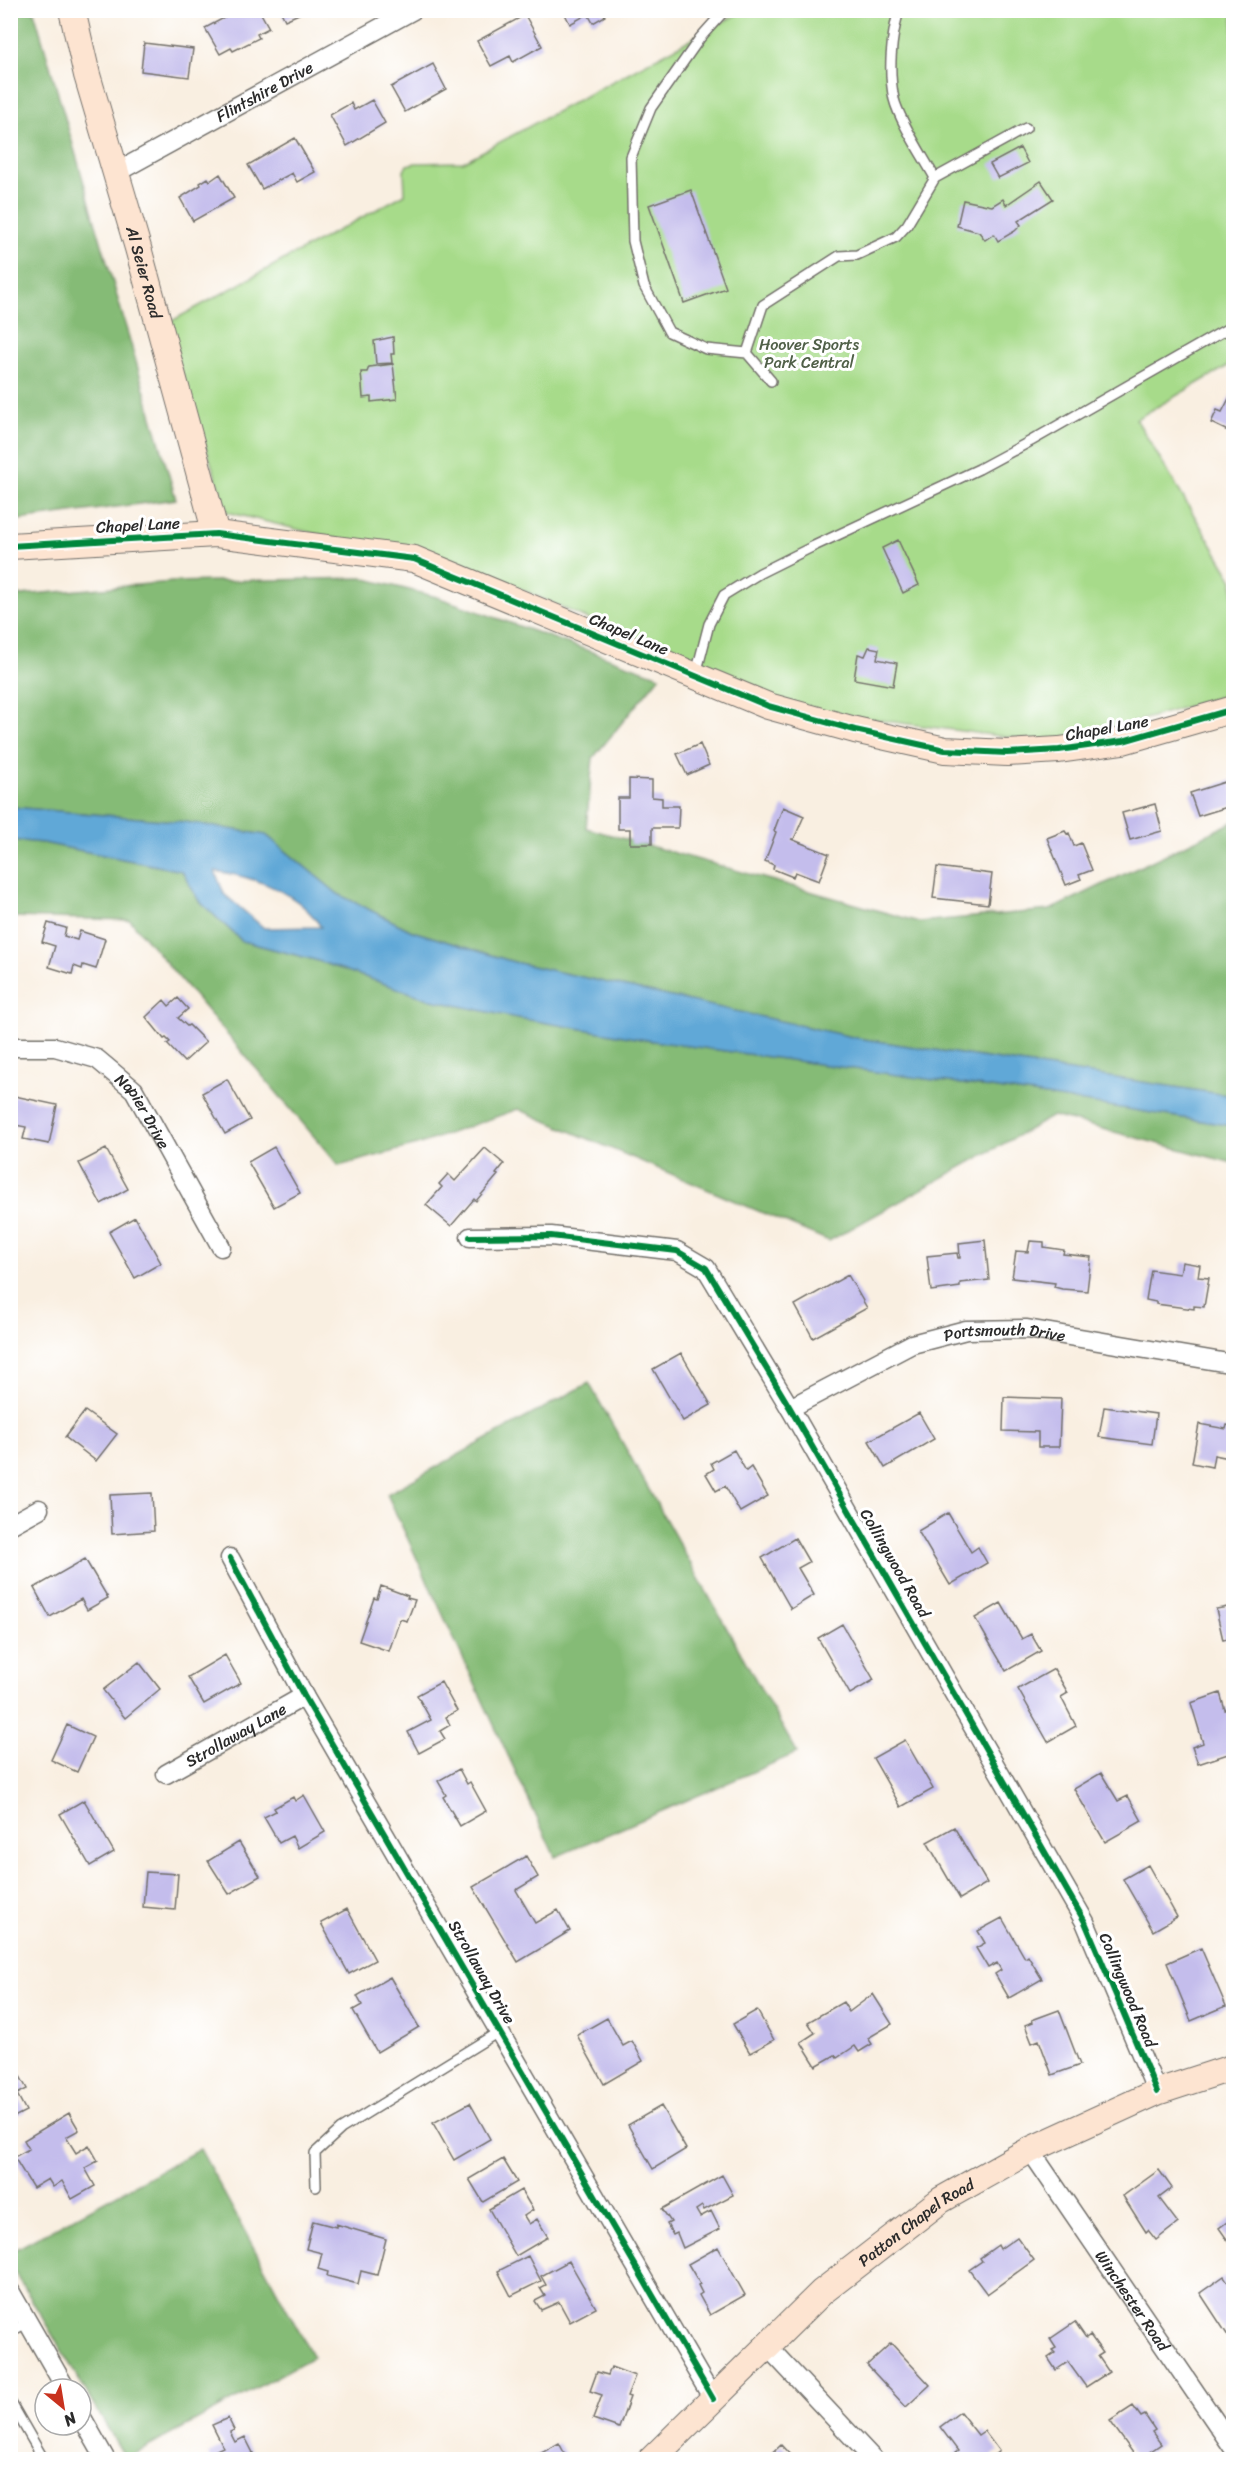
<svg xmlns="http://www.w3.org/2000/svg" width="1244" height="2470" font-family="Sriracha,sans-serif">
<rect width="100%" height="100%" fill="#fff"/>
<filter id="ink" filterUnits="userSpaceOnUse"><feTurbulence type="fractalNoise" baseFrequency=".0167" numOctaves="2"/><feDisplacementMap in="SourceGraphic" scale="12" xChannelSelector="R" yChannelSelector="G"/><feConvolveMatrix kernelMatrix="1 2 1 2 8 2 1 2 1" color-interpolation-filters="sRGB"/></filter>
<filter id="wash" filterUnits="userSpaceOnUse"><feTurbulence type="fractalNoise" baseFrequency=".008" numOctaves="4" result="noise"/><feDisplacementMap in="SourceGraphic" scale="24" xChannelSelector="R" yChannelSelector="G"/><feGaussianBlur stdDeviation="1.35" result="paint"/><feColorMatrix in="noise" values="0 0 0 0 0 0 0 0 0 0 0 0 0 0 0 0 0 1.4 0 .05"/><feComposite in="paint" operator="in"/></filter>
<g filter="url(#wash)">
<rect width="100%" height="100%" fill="#f9efe1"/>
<!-- green -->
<path fill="#a7db8a" stroke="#69835a" stroke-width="1.5" d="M743,11h490v352l-97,56 97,161v113l-173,51 -272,-36 -292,-130 -269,-66 -61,-188 239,-130 -1,-23 3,-6 9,-2 47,-1z"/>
<!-- forest -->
<path fill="#85bb76" stroke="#587350" stroke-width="1.5" d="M10,11h24l142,488 -165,22z
M362,578l75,19 223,79 -67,82 -7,70 333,94 131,-12 183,-88v274l-376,-58 -343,-76 -102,-31 -74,-37 -72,-59 -80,-13 -175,-15 -1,-211 162,-14z
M11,840l32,3 139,28 17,30 43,40 73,19 117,40 80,17 141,24 381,53 199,32v37l-180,-47 -224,125 -311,-132 -101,36 -78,21 -209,-246 -119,-3z
M589,1383l208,370 -242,104 -168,-363z
M200,2149l113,208 -187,102 -115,-194v-13z"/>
<!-- water -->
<path fill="#60a8d7" stroke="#466a81" stroke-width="1.5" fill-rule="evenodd" d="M11,807l175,15 80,13 72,59 74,37 102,31 343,76 376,58v30l-199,-32 -381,-53 -141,-24 -80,-17 -117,-40 -73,-19 -43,-40 -17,-30 -139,-28 -32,-3zM215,871c39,6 84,21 106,56l-57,1 -40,-34z"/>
<g id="blocks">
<!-- building -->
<path fill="#c4bdec" d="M239,10h20l10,18 -12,6 2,4 -26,13 -2,-3 -11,6 -15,-26z
M280,10h28l-23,10z
M563,10h39l3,6 -12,7 -5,-9 -18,10z
M525,15l17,31 -29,16 -3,-6 -19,10 -14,-25z
M144,43l49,6 -4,28 -48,-6z
M433,64l13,25 -41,23 -14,-25z
M372,100l13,23 -38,23 -17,-31 21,-12 3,7z
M295,138l20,34 -18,10 -5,-9 -30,16 -14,-24z
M1020,148l8,15 -30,15 -8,-14z
M220,174l14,24 -41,23 -13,-23 21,-13 -1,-2 8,-5 2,3z
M1041,181l12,18 -35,22 3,4 -6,6 -17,10 -4,-7 -9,6 -6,-8 -22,-6 6,-26 29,6 11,-7 3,6z
M691,190l35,98 -42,15 -35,-98z
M393,337l1,17h-3l1,9 -16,1 -2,-23z
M393,364l4,35 -26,3v-5l-8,1 -2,-26h6l2,-5z
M1234,389v45l-23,-11 6,-13 5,2z
M898,540l21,45 -16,8 -21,-45z
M869,647l10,2 -2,10 20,4 -4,23 -39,-7 4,-25 7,2z
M700,744l9,21 -22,10 -10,-21z
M629,779l23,1v17l10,1v8h17l-1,22h-26v16h-22v-15h-12v-31h11z
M1231,780l3,25 -36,11 -8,-23z
M1155,804l7,27 -32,9 -8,-27z
M783,807l21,9 -10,23h-3l38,15 -10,27 -24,-9 -2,5 -20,-8 1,-4 -9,-4 11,-29 -2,-1z
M1065,831l2,3 2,-1 5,13 7,-3 11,27 -13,5 2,4 -15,6 -19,-47z
M937,867l55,7 -4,30 -55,-6z
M48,923l18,5 -2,8 13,4 3,-9 25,8 -9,30 -13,-4 -1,4 -8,-3 -2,8 -23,-7 6,-21 -13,-4z
M178,998l10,11 -10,9 9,8 2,-1 17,17 -22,20 -17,-18 3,-2 -4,-4 -2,1 -18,-22 18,-17 5,6z
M227,1079l23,41 -25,14 -23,-41z
M10,1095l47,10 -8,39 -26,-5 3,-12 -16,-3z
M274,1147l26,46 -26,14 -26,-45z
M485,1148l19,16 -8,10 2,1 -22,26 -2,-2 -23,27 -25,-21 16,-18 -3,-3 9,-10 7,7z
M106,1149l22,40 -27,15 -22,-41z
M135,1217l26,46 -26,15 -26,-46z
M985,1240l4,40 -29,3v4l-29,4 -4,-35 30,-3 1,5h2l-1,-15z
M1030,1241l14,1v5l20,3 -1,4 28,3 -4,34 -25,-2 -8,-2 1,-4 -43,-5 4,-27 12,1z
M1182,1262l18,3 -2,12 11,1 -5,29 -10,-1v3l-38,-5v-2l-10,-2 5,-30 29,4z
M848,1275l19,33 -54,30 -18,-33z
M681,1353l30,52 -28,16 -30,-52z
M1004,1397l57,2 -2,48h-21v-15l-35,-1z
M1104,1407l52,7 -4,30 -53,-7z
M85,1411l32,23 -21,27 -31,-24z
M919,1413l15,26 -49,29 -16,-27z
M1199,1424l27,5 1,-4 7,1v33l-20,-4 -2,12 -20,-4z
M734,1450l12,21 5,-4 17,29 -28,16 -15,-26 -9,5 -10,-17 8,-5 -3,-6z
M152,1493l2,38 -42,3 -2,-39z
M948,1513l23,39 7,-5 9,16 -37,22 -32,-54z
M795,1538l14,24 -11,6 16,27 -23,14 -29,-51z
M85,1559l23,39 -21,12 -6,-11 -31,18 -16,-29z
M381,1586l27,10 -1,2 8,2 -8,21 -7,-2 -11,32 -30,-10 15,-43 3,1z
M1001,1603l21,36 9,-5 10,17 -35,20 -31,-53z
M1234,1606v31l-11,3 -7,-31z
M842,1624l32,56 -24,14 -32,-56z
M225,1655l16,28 -37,21 -16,-27z
M139,1662l21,27 -35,29 -22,-28z
M1054,1669l14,24 -7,4 15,29 -28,16 -30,-53z
M441,1682l16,29 -11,6 4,8 -10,6 5,8 -26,14 -11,-21 23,-12 -14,-25z
M1220,1693l5,17 4,-1 5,14v29l-36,12 -6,-17 11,-4 -12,-40z
M67,1725l26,12 -16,35 -26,-12z
M905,1740l28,49 -32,18 -28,-49z
M459,1769l8,15 3,-2 16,29 -26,15 -17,-29 3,-2 -8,-14z
M1101,1773l17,28 10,-5 14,25 -37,21 -31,-53z
M304,1795l21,37 -27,16 -6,-12 -13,7 -15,-26 12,-6 -2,-3 19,-11 2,4z
M84,1800l30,52 -24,14 -30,-52z
M954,1827l33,56 -27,16 -33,-57z
M239,1842l21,34 -31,18 -21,-33z
M526,1856l12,21 -22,13 19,33 23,-13 12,21 -52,31 -45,-75z
M1148,1865l29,52 -24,14 -30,-52z
M146,1872l32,2 -3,36 -32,-3z
M347,1909l28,51 -26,14 -28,-51z
M1002,1918l23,40 3,-2 14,23 -33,19 -14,-24 6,-4 -4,-7 -9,5 -12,-20 9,-5 -7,-12z
M1201,1948l25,58 -35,15 -24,-58z
M390,1977l29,50 -42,25 -24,-42 9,-5 -5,-9z
M873,1994l19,30 -24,14 4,6 -13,8 -4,-6 -18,12 -2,-3 -19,11 -15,-24 14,-9 -7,-11 35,-20 6,10z
M757,2010l17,30 -24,13 -17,-29z
M1059,2010l21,55 -28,10 -13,-35 -7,3 -7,-18 8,-3 -1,-2z
M607,2018l16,28 9,-5 11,20 -39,23 -27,-49z
M10,2058l17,31 -10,5 9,17 -16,8z
M470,2103l20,36 -36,21 -21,-37z
M661,2106l25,43 -33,20 -25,-44z
M69,2113l10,17 -13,7 10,16 13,-8 9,16 -13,7 10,18 -23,13 -10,-18 -9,6 -5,-8 -15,9 -19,-31 15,-8 -5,-9z
M503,2159l14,23 -34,20 -14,-23z
M1159,2170l13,18 -13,10 19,25 -22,17 -8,-10 -2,2 -23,-36z
M722,2175l11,20 -29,15 -2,-4 -6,4 4,7 11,-6 9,18 -37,19 -6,-15 -4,2 -6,-11 4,-2 -9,-13z
M521,2190l12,20 -9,6 5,8 8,-5 11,18 -32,19 -27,-47z
M1234,2217v26l-3,2 -12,-17z
M313,2221l23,6v-3l50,15 -9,36 -16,-4 -3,13 -31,-8 1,-4 -10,-3 4,-16 -16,-4z
M1017,2237l17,23 -47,34 -18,-24 13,-9 -2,-3 18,-13 2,4z
M718,2247l27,48 -35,20 -11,-20 3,-2 -4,-8 2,-1 -12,-20z
M528,2256l13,25 -30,15 -13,-25z
M569,2261l27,47 -26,14 -11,-20 -18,8 -6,-9 10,-5 -5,-8 6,-3 -5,-9z
M1224,2276l10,15v54l-34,-52z
M1075,2322l11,16 4,-3 13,18 -5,3 11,16 -23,15 -18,-25 -12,8 -8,-12 7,-5 -3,-3 4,-2 -6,-9z
M891,2343l39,42 -24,22 -39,-42z
M611,2367l24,9 -8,20 3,1 -11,31 -26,-9 9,-24 -12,-4 7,-19 11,3z
M1133,2406l8,11 4,-2 10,15 -3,2 9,12 -23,16 -28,-39z
M960,2412l18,23 6,-4 15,20 -11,9h-32l-4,-5 6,-4 -18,-24z
M228,2418l6,12 -4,2 5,10 10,-5 8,16 -14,7h-28l-3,-6 15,-7 -11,-22z
M559,2443l9,17h-39z
M781,2445l14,15h-30z"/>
</g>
</g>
<g filter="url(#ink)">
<use href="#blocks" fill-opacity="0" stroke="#73706b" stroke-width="1.5"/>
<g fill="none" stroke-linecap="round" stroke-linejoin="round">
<defs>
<path id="lane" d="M725,10l-25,28 -49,70 -20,49 2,84 11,45 25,46 37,17 41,4 16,-48 76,-49 18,-1 39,-18 11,-12 28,-47
M899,10c-8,28 -11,61 -5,89 5,21 30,59 41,79l91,-50
M747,353l24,28
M696,674l13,-50 15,-29 36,-22 54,-27 165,-77 52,-28 203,-116
M316,2187l-1,-34 26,-24 159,-98
M10,2332l18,-10
M10,2401l34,59"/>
<g id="street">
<path id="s1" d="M117,172l296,-162"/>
<path id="s2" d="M10,1047h45l42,12 37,31 87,157"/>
<path d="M470,1237l81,-1 126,15 29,17 84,140 295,514 72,170"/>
<path id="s3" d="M790,1408l122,-64 54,-14 61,-1 207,35"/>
<path d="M10,1525l29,-16"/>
<path d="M230,1558l74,138 409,703"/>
<path id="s4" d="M166,1774l138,-78"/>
<path id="s5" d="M1030,2150l204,299"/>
<path d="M10,2291l56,98"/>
<path d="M767,2346l107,114"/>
<path d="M81,2416l25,44"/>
</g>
<g id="secondary">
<path id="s6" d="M72,10l15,65 51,173 78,286"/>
<path d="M10,546l206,-12 198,25 354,147 87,24 90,20 62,3 52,-3 64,-9 111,-32"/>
<path id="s7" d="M651,2460l171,-168 119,-92 89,-50 127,-58 77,-25"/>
</g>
</defs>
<!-- lane casing -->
<use href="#lane" stroke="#73706b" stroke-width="12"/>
<!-- street casing -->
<use href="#street" stroke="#73706b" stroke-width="21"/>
<!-- secondary casing -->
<use href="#secondary" stroke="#73706b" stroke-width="28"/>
<!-- lane -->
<use href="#lane" stroke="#fff" stroke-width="9"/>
<!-- street -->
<use href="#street" stroke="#fff" stroke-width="18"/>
<!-- secondary -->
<use href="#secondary" stroke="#fde4d1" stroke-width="26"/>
<defs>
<path id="cycleway" d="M10,546l206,-12 198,25 354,147 87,24 90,20 62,3 52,-3 64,-9 111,-32
M470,1237l81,-1 126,15 29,17 84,140 295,514 72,170
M230,1558l74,138 409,703"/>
</defs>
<!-- cycleway casing -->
<use href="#cycleway" stroke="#fff" stroke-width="10"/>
<!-- cycleway -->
<use href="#cycleway" stroke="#00873e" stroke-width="6"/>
</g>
</g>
<g text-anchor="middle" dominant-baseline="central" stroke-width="6" stroke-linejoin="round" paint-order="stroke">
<!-- street labels -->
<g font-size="16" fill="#2b2b2b" stroke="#fff">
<text stroke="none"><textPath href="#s1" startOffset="168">Flintshire Drive</textPath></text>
<text stroke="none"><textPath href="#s6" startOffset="272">Al Seier Road</textPath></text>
<text transform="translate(138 525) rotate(-3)">Chapel Lane</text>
<text transform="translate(629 634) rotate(23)">Chapel Lane</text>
<text transform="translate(1107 728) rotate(-10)">Chapel Lane</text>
<text stroke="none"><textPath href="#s2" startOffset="159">Napier Drive</textPath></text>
<text stroke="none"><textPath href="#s3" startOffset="232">Portsmouth Drive</textPath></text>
<text transform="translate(895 1563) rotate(60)">Collingwood Road</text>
<text stroke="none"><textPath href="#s4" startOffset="80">Strollaway Lane</textPath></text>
<text transform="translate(482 1972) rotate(60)">Strollaway Drive</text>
<text transform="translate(1128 1990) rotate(67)">Collingwood Road</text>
<text stroke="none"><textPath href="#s7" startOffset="357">Patton Chapel Road</textPath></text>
<text stroke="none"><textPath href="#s5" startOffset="182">Winchester Road</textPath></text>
</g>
<!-- park labels -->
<g font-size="16" fill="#506048" stroke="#fff">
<text x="809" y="344">Hoover Sports<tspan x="809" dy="18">Park Central</tspan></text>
</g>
</g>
<!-- margin -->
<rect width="1244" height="2470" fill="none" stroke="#fff" stroke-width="36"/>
<!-- north arrow -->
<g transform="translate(63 2407) rotate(150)"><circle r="28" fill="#ffffff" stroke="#aaaaaa" stroke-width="1.5"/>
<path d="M0-4.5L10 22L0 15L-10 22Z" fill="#c8321e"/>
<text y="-9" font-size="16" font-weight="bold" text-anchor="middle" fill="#2b2b2b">N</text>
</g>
</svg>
